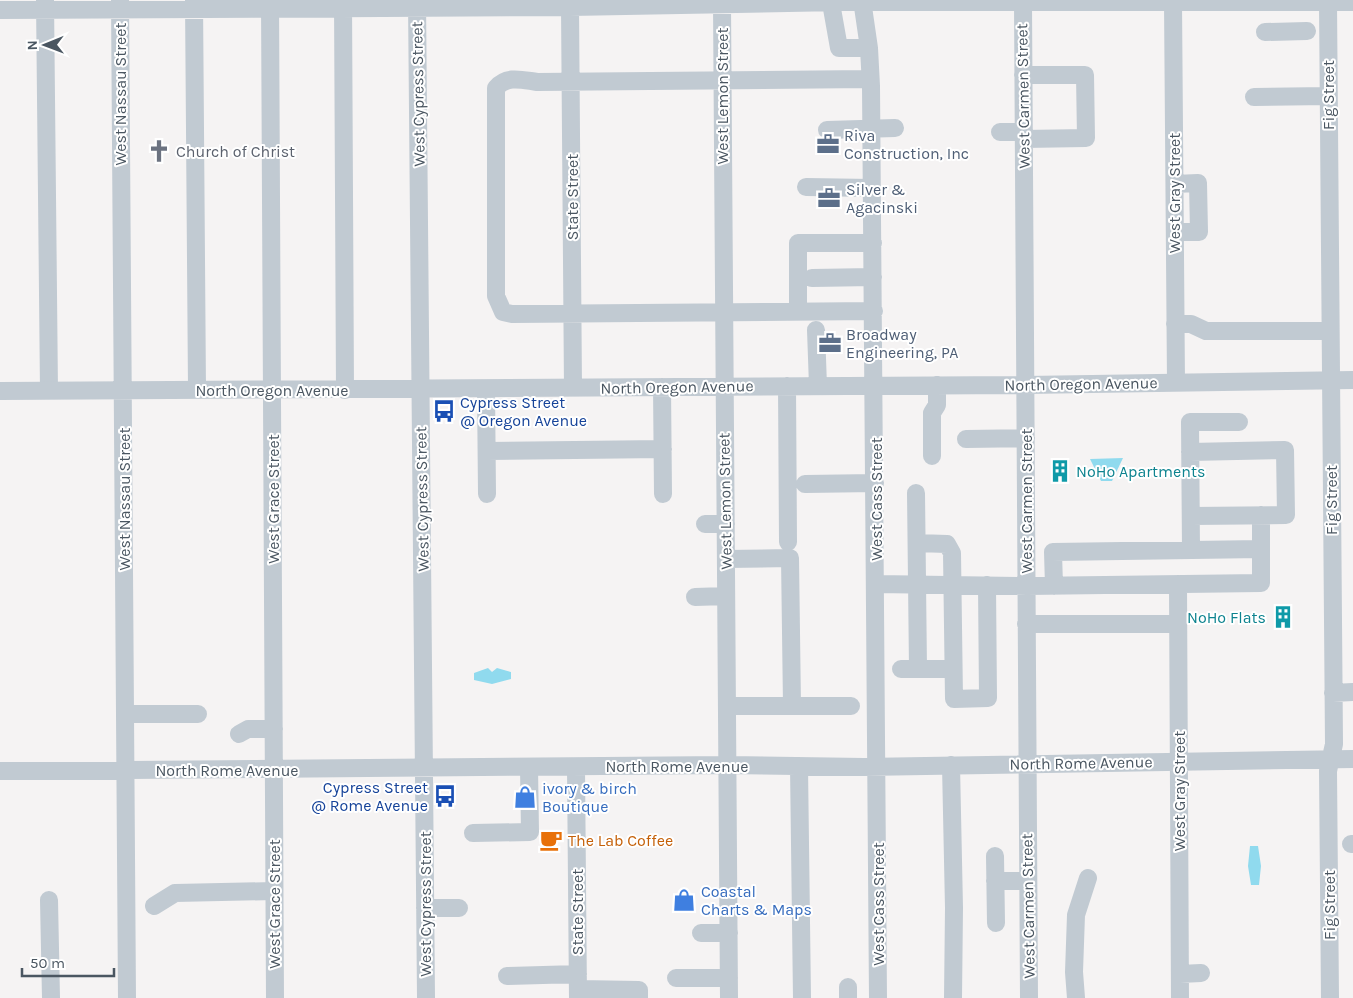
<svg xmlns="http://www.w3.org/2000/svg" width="1353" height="998" font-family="Karla,sans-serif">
<rect width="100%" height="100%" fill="#f5f3f3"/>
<!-- water -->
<path fill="#90daee" d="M1123,458l-11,23h-11l-11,-22z
M488,668l4,4 5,-4 14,4v7l-19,5 -18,-4v-7z
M1250,846h8l3,20 -2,19h-8l-3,-19z"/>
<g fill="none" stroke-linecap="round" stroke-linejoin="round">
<!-- minor -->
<path stroke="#c1cad2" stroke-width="18" d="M45,0l4,391
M120,0l7,998
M194,0l3,390
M270,0l5,998
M343,0l2,390
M417,0l9,998
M862,0l7,48 2,38 7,912
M1173,2l3,381
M1328,2l6,742 -6,27 2,227
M831,3l8,45h30
M1023,3l6,995
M722,4l7,994
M570,7l3,381
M0,10l570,-3 270,-5h513
M1265,32l42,-1
M1023,75h62l1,63 -62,1
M870,79l-333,3c-15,-2 -30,-7 -41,6v208l7,16 9,2 362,-3
M1254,97l74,-1
M827,130l68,-2
M1000,132h24
M1175,184l23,-1 1,49h-24
M806,187l66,1
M812,278l61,-1
M798,312v-69h75
M1175,324h16l15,7h124
M816,330l2,56
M787,386l1,156
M662,387l1,107
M486,389l1,105
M0,391l1026,-6 327,-5
M966,439l60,-1
M487,451l176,-2
M1190,452l95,-2 1,65 -95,1
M932,456v-43l5,-8v-20
M805,484l70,-1
M916,493l2,176
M705,524h21
M917,543l30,1 5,9 2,146 34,-1 -1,-113
M1191,550l-1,-128h49
M726,559l64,-1 2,148
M876,584l151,2 234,-3v-68
M1178,584l2,414
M1054,586l-1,-34 208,-3
M695,597l31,-1
M1026,624h152
M901,669h52
M1333,693l20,-1
M727,706h124
M125,714h73
M239,734l9,-5h26
M951,765l3,143 -1,90
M799,766l3,232
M576,767l2,231
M0,771l728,-6 136,2 489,-8
M473,833l57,-1 -1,-65
M1351,844h2
M995,856l1,67
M995,881h33
M49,900l2,98
M154,906l21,-13 99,-2
M425,908h34
M701,933h28
M1180,974l21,-1
M507,976l71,-2
M676,978h53
M848,987v11
M578,989l61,1v8
M1076,998l-2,-26 2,-57 12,-37"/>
</g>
<!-- icons -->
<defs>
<symbol id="office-bare" viewBox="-9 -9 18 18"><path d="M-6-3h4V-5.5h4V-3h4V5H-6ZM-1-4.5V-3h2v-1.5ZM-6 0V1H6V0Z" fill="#5c6f8a" stroke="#fff" stroke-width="2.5" paint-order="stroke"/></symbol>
<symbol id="church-bare" viewBox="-9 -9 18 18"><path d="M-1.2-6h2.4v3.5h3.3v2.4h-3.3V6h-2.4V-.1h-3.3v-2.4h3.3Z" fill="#6b7280" stroke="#fff" stroke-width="2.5" paint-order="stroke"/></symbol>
<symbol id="bus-bare" viewBox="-9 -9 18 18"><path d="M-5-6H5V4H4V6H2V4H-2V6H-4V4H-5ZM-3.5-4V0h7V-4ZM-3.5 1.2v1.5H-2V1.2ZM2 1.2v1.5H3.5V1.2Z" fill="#1a4fb4" stroke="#fff" stroke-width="2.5" paint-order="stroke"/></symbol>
<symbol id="building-bare" viewBox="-9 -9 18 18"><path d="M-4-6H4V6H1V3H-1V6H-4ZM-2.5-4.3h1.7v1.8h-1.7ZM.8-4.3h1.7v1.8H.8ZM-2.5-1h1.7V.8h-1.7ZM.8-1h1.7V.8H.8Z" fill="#0f9aa8" stroke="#fff" stroke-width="2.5" paint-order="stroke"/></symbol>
<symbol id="shop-bare" viewBox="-9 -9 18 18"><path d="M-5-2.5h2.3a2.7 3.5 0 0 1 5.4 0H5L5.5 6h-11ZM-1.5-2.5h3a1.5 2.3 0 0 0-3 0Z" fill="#3f7fe0" stroke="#fff" stroke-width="2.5" paint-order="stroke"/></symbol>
<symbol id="cafe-bare" viewBox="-9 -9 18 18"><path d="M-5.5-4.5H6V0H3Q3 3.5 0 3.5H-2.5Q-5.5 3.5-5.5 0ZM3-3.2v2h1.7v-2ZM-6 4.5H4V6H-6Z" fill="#e8710a" stroke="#fff" stroke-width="2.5" paint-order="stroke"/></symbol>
</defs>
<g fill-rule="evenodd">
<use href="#office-bare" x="812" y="128" width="32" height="32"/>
<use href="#church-bare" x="143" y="135" width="32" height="32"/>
<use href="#office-bare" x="813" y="182" width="32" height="32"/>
<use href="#office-bare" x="814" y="327" width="32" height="32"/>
<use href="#bus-bare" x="428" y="395" width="32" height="32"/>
<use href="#building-bare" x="1044" y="455" width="32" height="32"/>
<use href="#building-bare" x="1267" y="601" width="32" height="32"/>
<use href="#bus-bare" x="429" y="780" width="32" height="32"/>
<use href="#shop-bare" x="509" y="781" width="32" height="32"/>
<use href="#cafe-bare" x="535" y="824" width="32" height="32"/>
<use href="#shop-bare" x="668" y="884" width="32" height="32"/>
</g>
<g text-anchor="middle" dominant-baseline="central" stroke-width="4" stroke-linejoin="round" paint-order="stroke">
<!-- street labels -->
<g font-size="16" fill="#4a5661" stroke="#fff">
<text transform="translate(120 94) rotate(-90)">West Nassau Street</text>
<text transform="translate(418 94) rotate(-91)">West Cypress Street</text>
<text transform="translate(1328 95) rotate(-90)">Fig Street</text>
<text transform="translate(722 96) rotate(-90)">West Lemon Street</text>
<text transform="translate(1023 96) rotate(-91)">West Carmen Street</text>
<text transform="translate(1174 193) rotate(-90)">West Gray Street</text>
<text transform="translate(572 197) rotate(-90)">State Street</text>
<text transform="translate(1081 384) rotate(-1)">North Oregon Avenue</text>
<text transform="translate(677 387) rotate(-1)">North Oregon Avenue</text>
<text x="272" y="390">North Oregon Avenue</text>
<text transform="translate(124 499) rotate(-90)">West Nassau Street</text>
<text transform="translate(273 499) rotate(-90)">West Grace Street</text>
<text transform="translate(422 499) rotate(-91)">West Cypress Street</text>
<text transform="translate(876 499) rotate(-90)">West Cass Street</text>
<text transform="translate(1331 500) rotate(-90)">Fig Street</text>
<text transform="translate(725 501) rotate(-91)">West Lemon Street</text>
<text transform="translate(1026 501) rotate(-90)">West Carmen Street</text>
<text transform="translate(1081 763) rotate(-1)">North Rome Avenue</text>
<text x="677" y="766">North Rome Avenue</text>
<text x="227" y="770">North Rome Avenue</text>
<text transform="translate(1179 791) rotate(-90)">West Gray Street</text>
<text transform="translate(274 904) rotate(-90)">West Grace Street</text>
<text transform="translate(425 904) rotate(-90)">West Cypress Street</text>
<text transform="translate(878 904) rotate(-90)">West Cass Street</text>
<text transform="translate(1329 905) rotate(-90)">Fig Street</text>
<text transform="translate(1028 906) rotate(-91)">West Carmen Street</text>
<text transform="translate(577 912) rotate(-90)">State Street</text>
</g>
<!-- service labels -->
<g font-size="16" fill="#4e5e75" stroke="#fff" text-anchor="start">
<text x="844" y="135">Riva<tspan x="844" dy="18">Construction, Inc</tspan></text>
<text x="846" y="189">Silver &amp;<tspan x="846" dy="18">Agacinski</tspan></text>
<text x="846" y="334">Broadway<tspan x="846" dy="18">Engineering, PA</tspan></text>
</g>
<!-- worship labels -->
<g font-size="16" fill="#5b616d" stroke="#fff" text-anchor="start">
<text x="176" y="151">Church of Christ</text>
</g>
<!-- transit labels -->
<g font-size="16" fill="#164399" stroke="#fff" text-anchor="start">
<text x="460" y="402">Cypress Street<tspan x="460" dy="18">@ Oregon Avenue</tspan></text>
<text x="428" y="787" text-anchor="end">Cypress Street<tspan x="428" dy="18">@ Rome Avenue</tspan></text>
</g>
<!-- culture labels -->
<g font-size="16" fill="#0d838f" stroke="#fff" text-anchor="start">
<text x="1076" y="471">NoHo Apartments</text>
<text x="1266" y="617" text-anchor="end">NoHo Flats</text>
</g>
<!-- shop labels -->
<g font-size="16" fill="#366cbe" stroke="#fff" text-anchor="start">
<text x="542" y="788">ivory &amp; birch<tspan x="542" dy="18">Boutique</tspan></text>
<text x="701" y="891">Coastal<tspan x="701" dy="18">Charts &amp; Maps</tspan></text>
</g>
<!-- food labels -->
<g font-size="16" fill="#c56008" stroke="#fff" text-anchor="start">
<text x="568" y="840">The Lab Coffee</text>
</g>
</g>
<!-- north arrow -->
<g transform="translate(45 45) rotate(269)" stroke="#ffffff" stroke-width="4" paint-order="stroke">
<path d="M0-4L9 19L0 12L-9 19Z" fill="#4a5661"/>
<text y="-8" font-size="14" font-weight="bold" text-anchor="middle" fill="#4a5661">N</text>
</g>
<!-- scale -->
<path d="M22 968v8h92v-8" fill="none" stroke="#4a5661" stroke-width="2.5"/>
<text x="30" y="968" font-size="15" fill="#4a5661" stroke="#ffffff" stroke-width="4" paint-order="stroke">50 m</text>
</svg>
